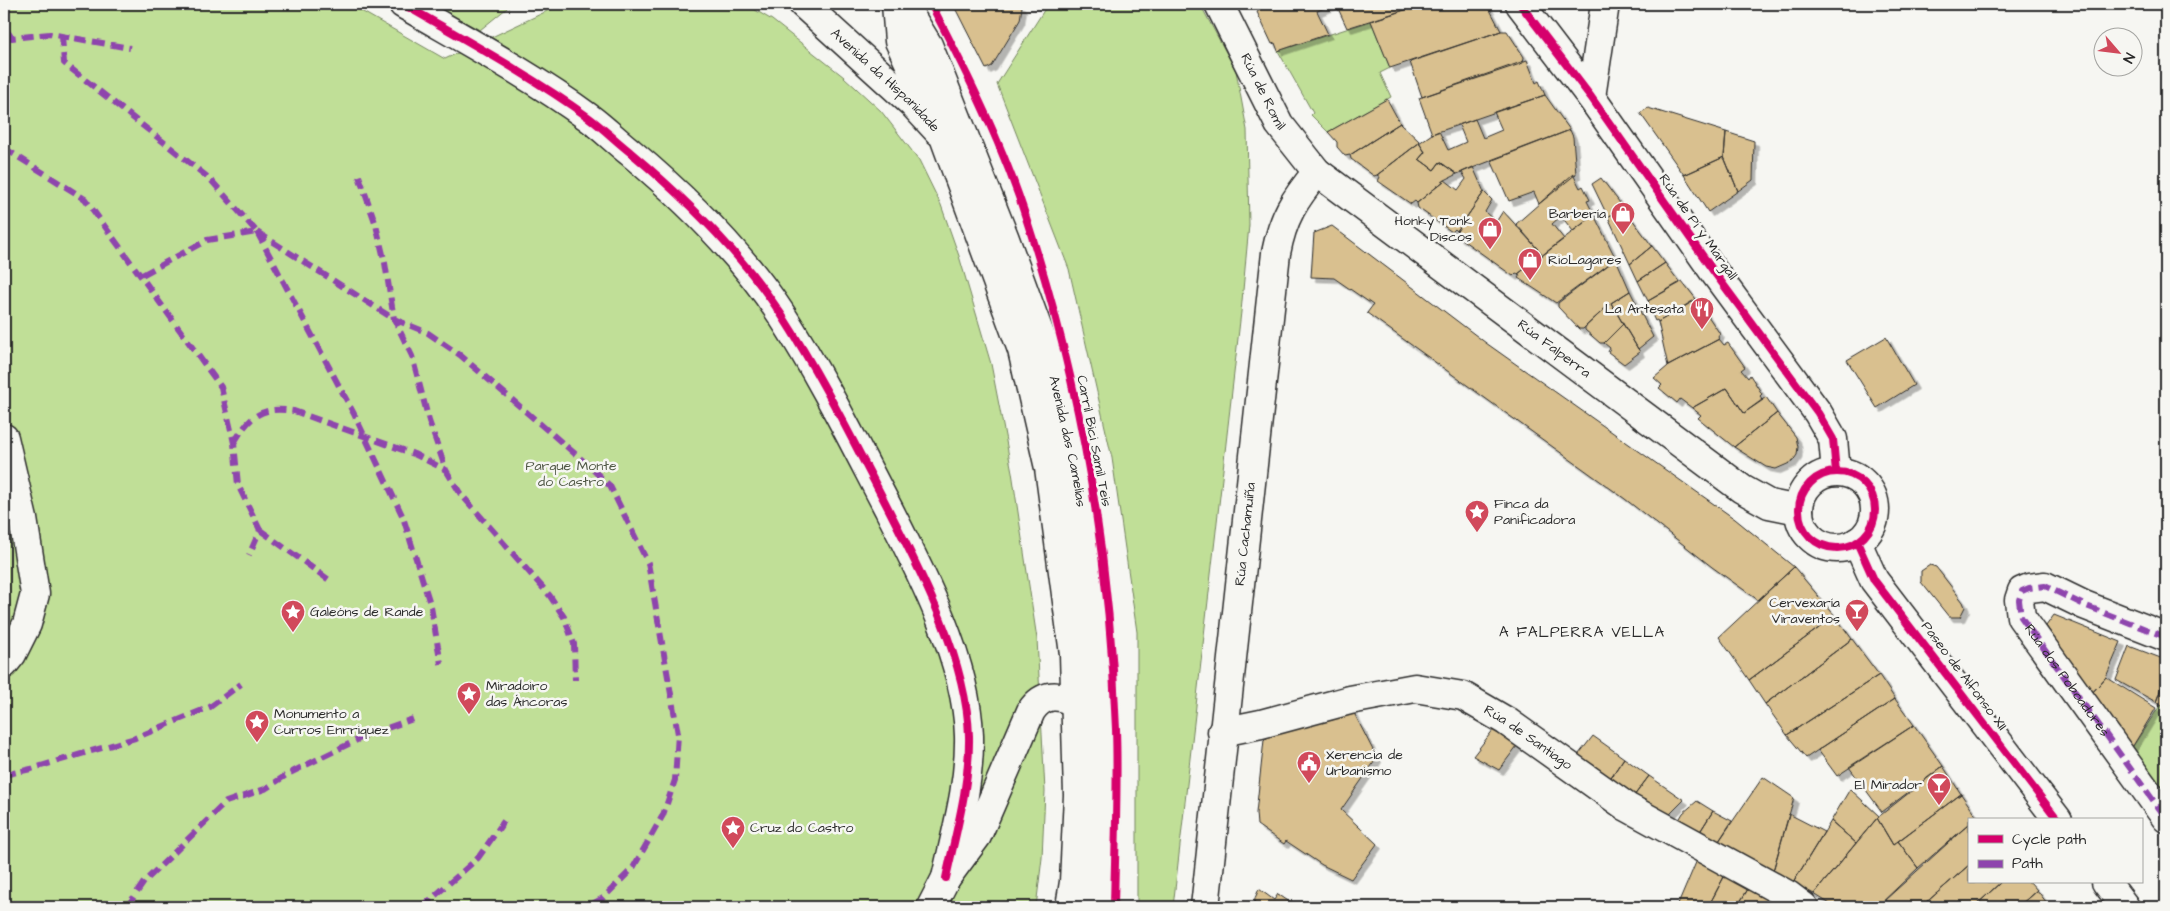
<svg xmlns="http://www.w3.org/2000/svg" width="2170" height="911" font-family="'Architects Daughter',sans-serif">
<defs>
<filter id="shadow"><feDropShadow dx="4.5" dy="4.5" stdDeviation="0" flood-color="#0004"/></filter>
</defs>
<rect width="100%" height="100%" fill="#f6f6f2"/>
<filter id="ink" filterUnits="userSpaceOnUse"><feTurbulence type="fractalNoise" baseFrequency=".02" numOctaves="2"/><feDisplacementMap in="SourceGraphic" scale="10" xChannelSelector="R" yChannelSelector="G"/><feConvolveMatrix kernelMatrix="1 2 1 2 8 2 1 2 1" color-interpolation-filters="sRGB"/></filter>
<g filter="url(#ink)">
<!-- green -->
<path fill="#c0df97" stroke="#768561" d="M4,4h345l96,55 117,-55h183l27,16 72,57 37,34 38,49 22,45 18,51 32,108 21,108 25,167 8,152 -3,67 -6,49h-1032z
M429,4h83l-32,26z
M1048,4h152l36,67 11,59 2,95 -8,87 -68,595h-36v-275l-25,-174 -43,-189 -72,-185z
M1371,21l19,47 -10,5 11,24 -63,35 -17,-17 2,-2 -35,-62z
M2161,704l5,3v86l-35,-44z"/>
<!-- building -->
<path fill="#d9c08f" stroke="#2b2b2b" filter="url(#shadow)" d="M953,4h66l3,3 -2,13 -28,46 -6,3z
M1256,4h79l-18,7 11,23 -50,17 -3,-8 -3,1 -15,-32 3,-2z
M1336,4h87l-76,24z
M1423,4h64l14,27 -111,37 -19,-47z
M1501,31h6l17,26 -1,6 -101,34 -12,-35z
M1527,60l9,23 3,-2 6,14 -113,39 -13,-36z
M1545,95l25,35 -113,44 -17,-12 -6,8 -15,-11 6,-7 -6,-9 13,-9 7,-3 9,19 18,-8 -7,-17 16,-6 8,19 19,-8 -8,-18z
M1387,99l13,24 -50,32 -5,1 -8,-9v-5l-9,-10z
M1648,108l78,24 -2,25 -40,18 -44,-62z
M1400,123l20,19 -43,33 -3,1 -23,-17 -1,-4z
M1570,130l3,7 3,37 -37,30 -5,-12 -25,9 -18,-41z
M1726,132l28,9 -1,39 -15,11 -14,-34z
M1419,143l6,9 -6,7 15,11 6,-8 17,12 -12,6 -28,23 -2,-2 -4,3 -33,-23 2,-4 -3,-2z
M1724,157l14,34 -30,21 -24,-37z
M1473,167l11,25 -27,39 -2,-2 -3,3 -34,-24 -1,-5 28,-23 13,10 8,-11 -4,-7z
M1573,174l7,14 3,-2 7,14 -3,1 7,14 -21,16 -12,-15 -9,8 12,15 -21,16 -27,-31z
M1601,178l22,29 -15,10 -16,-33z
M1484,192l8,8 -7,12 11,10 7,-11 40,44 -25,19 -2,-1 -3,3 -56,-40 2,-4 -2,-1z
M1623,207l29,39 -22,18 -22,-47z
M1594,215l22,44 -60,44 -38,-25 2,-3 -2,-1z
M1332,226l154,117 249,176 59,48 -36,33 -46,-33 -87,-68 -258,-186 6,-8 -39,-27 -23,-1 3,-44z
M1652,246l13,17 -27,18 -8,-17z
M1616,259l14,32 -19,12 -28,26h-4l-21,-22v-4z
M1665,263l15,20 -32,18 -10,-20z
M1682,281l14,18 -38,23 -1,-2 -2,1 -8,-17 2,-1 -1,-2z
M1630,291l23,46 -15,12 -27,-46z
M1694,301l1,2 3,-2 22,33 -2,3 1,2 -51,27 -10,-44z
M1611,303l12,21 -19,19h-4l-15,-13v-3z
M1623,324l17,28 -16,12 -16,-12 2,-4 -6,-5z
M1886,337l28,48 -37,23 -30,-48z
M1719,339l5,6 4,-2 17,24 -4,3 7,8 2,-3 12,19 -2,2 3,4 -19,13 -17,-25 -35,20 -12,-9 -3,4 -18,-15 3,-3 -8,-7 14,-12z
M1727,388l17,25 22,-16 11,16 -43,34 -36,-29 3,-3 -9,-7z
M1777,413l19,24 2,10 -1,8 -5,7 -16,7 -10,-2 -32,-20z
M1930,565l6,2 27,35 2,5 -5,10h-11l-28,-35v-11z
M1794,567l41,49 -86,64 -30,-43z
M2054,615l67,27 -15,35 -14,16 -46,-67z
M1835,616l17,23 -87,65 -16,-24z
M1852,639l27,36 -92,60 -22,-31z
M2129,646l37,14v15l-10,27 -40,-22z
M1879,675l16,24 -89,59 -19,-23z
M2166,675v32l-10,-5z
M2106,677l50,31 -25,41 -39,-56z
M1895,699l19,26 -77,51 -19,-26z
M1353,711l24,47 -36,52 36,34 -26,35 -29,-14 -36,-24 -2,3 -27,-19 -1,-12 8,-73 13,-9 55,-11z
M1497,725l23,17 -21,28 -26,-14z
M1914,725l29,41 -61,46 -33,-45z
M1593,736l31,22 -17,25 -32,-24z
M1624,758l25,18 -18,24 -24,-17z
M1943,766l18,28 -68,51 -16,-27z
M1649,776l35,24 -20,20 -33,-20z
M1763,777l31,21 -21,73 -58,-24z
M1850,789l29,27 -23,27 -25,-22z
M1961,794l16,23 -8,3v4l-51,44 -20,-27z
M1697,801l16,10 -17,27 -20,-13 7,-12z
M1713,811l19,10 -17,26 -19,-9z
M1789,814l35,18 -31,51 -20,-12z
M1877,818l16,27 5,-4 20,27 -41,39h-42l-21,-13z
M1831,821l25,22 -42,51 -21,-11z
M1969,824v41l-48,42h-28l-8,-7z
M1697,860l28,15 -17,32h-31z
M1969,865v17h32l-27,25h-53z
M1725,875l23,14 -11,18h-29z
M2001,882h29l7,8 -19,17h-44z
M1259,889l15,11 4,-6 19,13h-43l1,-9z
M1748,889l30,16 -2,2h-39z
M2037,890l13,17h-32z"/>
<g fill="none" stroke-linecap="round" stroke-linejoin="round">
<defs>
<g id="minor">
<path d="M403,4c62,36 127,71 185,113 15,11 28,24 42,35 56,47 111,101 151,162 40,62 73,129 107,194 34,66 79,153 81,228 1,48 -13,96 -23,142"/>
<path id="s1" d="M803,4l110,100 25,27"/>
<path id="s2" d="M1219,4l60,120 38,48 425,317 27,15 30,6"/>
<path d="M1520,4l71,93 123,175 104,141 15,26 3,33"/>
<path d="M1591,97l14,-93"/>
<path d="M4,438l19,81 12,75 -8,30 -15,30 -8,10"/>
<circle cx="1837" cy="510" r="38"/>
<path d="M1857,542l17,38 184,240"/>
<path id="s3" d="M2166,637l-82,-32 -39,-19 -16,2 -7,3 -3,9 2,17 145,201"/>
<path id="s4" d="M1222,732l39,-8 89,-24 65,-12 48,8 43,25 121,86 161,88 16,12"/>
<path d="M2106,882l19,25"/>
<path d="M931,907l15,-29 31,-42 54,-125c12,-18 28,-18 45,-7"/>
<path id="s5" d="M1205,907l71,-654c7,-36 18,-53 41,-81"/>
</g>
<g id="major">
<path d="M896,4l3,37 45,96 78,213 27,118 25,186 4,141 -4,87 -4,25"/>
<path id="s6" d="M903,4l25,41 77,194 45,123 27,117 17,122 8,131 1,107 -6,68"/>
</g>
</defs>
<!-- minor casing -->
<use href="#minor" stroke="#2b2b2b" stroke-width="31"/>
<!-- major casing -->
<use href="#major" stroke="#2b2b2b" stroke-width="31"/>
<!-- minor -->
<use href="#minor" stroke="#f6f6f2" stroke-width="28"/>
<!-- major -->
<use href="#major" stroke="#f6f6f2" stroke-width="28"/>
<!-- quiet -->
<path stroke="#8e44ad" stroke-width="6" stroke-dasharray="12 6" stroke-linecap="butt" d="M4,27l8,11
M4,36l8,2 38,-4 80,14
M62,36l2,27 146,116 47,53 -50,8 -65,35
M4,148l81,51 136,188 13,56 4,42 22,45 -11,25
M359,176l17,49 9,38 9,56 18,37 17,65 17,49 14,23 90,103 14,21 10,27 1,36
M257,232l137,87 34,14 32,22 128,110 22,21 38,77 30,171 -3,46 -12,35 -30,53 -30,30 -16,9
M257,232l97,182 49,103 28,90 10,57
M234,443c16,-28 28,-37 60,-32l120,43 32,16
M260,530l69,50
M2166,637l-82,-32 -39,-19 -16,2 -7,3 -3,9 2,17 145,201
M4,775l27,-6 104,-31 75,-31 31,-23
M127,907l17,-25 82,-80 39,-13 23,-15 79,-39 46,-16
M422,907l56,-49 26,-37"/>
<defs>
<path id="cycleway" d="M403,4c62,36 127,71 185,113 15,11 28,24 42,35 56,47 111,101 151,162 40,62 73,129 107,194 34,66 79,153 81,228 1,48 -13,96 -23,142
M931,4c37,71 74,145 98,223 52,161 81,333 87,502 2,59 -1,119 -2,178
M1520,4l71,93 123,175 104,141 15,26 3,33
M1799 510a38 38 0 1 1 76 0a38 38 0 1 1-76 0Z
M1857,542l17,38 184,240"/>
</defs>
<!-- cycleway casing -->
<use href="#cycleway" stroke="#f6f6f2" stroke-width="11"/>
<!-- cycleway -->
<use href="#cycleway" stroke="#d6006c" stroke-width="8"/>
</g>
</g>
<!-- icons -->
<defs>
<symbol id="shop-pin" viewBox="-11 -11 22 30"><path d="M0 17L-7.5 6A9.5 9.5 0 1 1 7.5 6Z" fill="#d1495b" stroke="#f6f6f2"/><path d="M-5-2.5h2.3a2.7 3.5 0 0 1 5.4 0H5L5.5 6h-11ZM-1.5-2.5h3a1.5 2.3 0 0 0-3 0Z" fill="#fff"/></symbol>
<symbol id="restaurant-pin" viewBox="-11 -11 22 30"><path d="M0 17L-7.5 6A9.5 9.5 0 1 1 7.5 6Z" fill="#d1495b" stroke="#f6f6f2"/><path d="M-5-6h1v4h1v-4h1v4h1v-4h1v5L-1.5 .5V6h-2V.5L-5-1ZM5-6V6H3V1.5H1.5Q1.5-4 5-6Z" fill="#fff"/></symbol>
<symbol id="sight-pin" viewBox="-11 -11 22 30"><path d="M0 17L-7.5 6A9.5 9.5 0 1 1 7.5 6Z" fill="#d1495b" stroke="#f6f6f2"/><path d="M0-6L1.8-2.2L6-1.7L2.9 1.2L3.7 5.4L0 3.3L-3.7 5.4L-2.9 1.2L-6-1.7L-1.8-2.2Z" fill="#fff"/></symbol>
<symbol id="bar-pin" viewBox="-11 -11 22 30"><path d="M0 17L-7.5 6A9.5 9.5 0 1 1 7.5 6Z" fill="#d1495b" stroke="#f6f6f2"/><path d="M-6-5H6L.8 .8V4.5H3.5V6h-7V4.5H-.8V.8Z" fill="#fff"/></symbol>
<symbol id="civic-pin" viewBox="-11 -11 22 30"><path d="M0 17L-7.5 6A9.5 9.5 0 1 1 7.5 6Z" fill="#d1495b" stroke="#f6f6f2"/><path d="M-.6-6.5H3V-4.5H.6V-3L4-1V1h2V6H-6V1h2V-1L-.6-3ZM-1.2 2.5V6h2.4V2.5Z" fill="#fff"/></symbol>
</defs>
<g fill-rule="evenodd">
<use href="#shop-pin" x="1609" y="200" width="28" height="38"/>
<use href="#shop-pin" x="1476" y="215" width="28" height="38"/>
<use href="#shop-pin" x="1516" y="246" width="28" height="38"/>
<use href="#restaurant-pin" x="1688" y="295" width="28" height="38"/>
<use href="#sight-pin" x="1463" y="498" width="28" height="38"/>
<use href="#bar-pin" x="1843" y="597" width="28" height="38"/>
<use href="#sight-pin" x="279" y="598" width="28" height="38"/>
<use href="#sight-pin" x="455" y="680" width="28" height="38"/>
<use href="#sight-pin" x="243" y="708" width="28" height="38"/>
<use href="#civic-pin" x="1295" y="749" width="28" height="38"/>
<use href="#bar-pin" x="1925" y="771" width="28" height="38"/>
<use href="#sight-pin" x="719" y="814" width="28" height="38"/>
</g>
<g text-anchor="middle" dominant-baseline="central" stroke-width="5" stroke-linejoin="round" paint-order="stroke">
<!-- street labels -->
<g font-size="14" fill="#2b2b2b" stroke="#f6f6f2">
<text stroke="none"><textPath href="#s1" startOffset="112">Avenida da Hispanidade</textPath></text>
<text stroke="none"><textPath href="#s2" startOffset="98">Rúa de Romil</textPath></text>
<text transform="translate(1698 227) rotate(55)">Rúa de Pi y Margall</text>
<text stroke="none"><textPath href="#s2" startOffset="491">Rúa Falperra</textPath></text>
<text stroke="none"><textPath href="#s6" startOffset="469">Avenida das Camelias</textPath></text>
<text transform="translate(1094 441) rotate(79)">Carril Bici Samil Teis</text>
<text stroke="none"><textPath href="#s5" startOffset="375">Rúa Cachamuíña</textPath></text>
<text transform="translate(1964 676) rotate(53)">Paseo de Alfonso XII</text>
<text stroke="none"><textPath href="#s3" startOffset="260">Rúa dos Poboadores</textPath></text>
<text stroke="none"><textPath href="#s4" startOffset="324">Rúa de Santiago</textPath></text>
</g>
<!-- poi labels -->
<g font-size="14" fill="#2b2b2b" stroke="#f6f6f2" text-anchor="start">
<text x="1606" y="214" text-anchor="end">Barbería</text>
<text x="1472" y="221" text-anchor="end">Honky Tonk<tspan x="1472" dy="16">Discos</tspan></text>
<text x="1548" y="260">RioLagares</text>
<text x="1684" y="309" text-anchor="end">La Artesata</text>
<text x="1494" y="504">Finca da<tspan x="1494" dy="16">Panificadora</tspan></text>
<text x="1840" y="603" text-anchor="end">Cervexaría<tspan x="1840" dy="16">Viraventos</tspan></text>
<text x="310" y="612">Galeóns de Rande</text>
<text x="486" y="686">Miradoiro<tspan x="486" dy="16">das Áncoras</tspan></text>
<text x="274" y="714">Monumento a<tspan x="274" dy="16">Curros Enrriquez</tspan></text>
<text x="1326" y="755">Xerencia de<tspan x="1326" dy="16">Urbanismo</tspan></text>
<text x="1922" y="785" text-anchor="end">El Mirador</text>
<text x="750" y="828">Cruz do Castro</text>
</g>
<!-- park labels -->
<g font-size="14" fill="#505846" stroke="#f6f6f2">
<text x="571" y="466">Parque Monte<tspan x="571" dy="16">do Castro</tspan></text>
</g>
<!-- neighbourhood labels -->
<g font-size="15" letter-spacing="1" fill="#2b2b2b" stroke="#f6f6f2">
<text x="1582" y="632">A FALPERRA VELLA</text>
</g>
</g>
<!-- margin -->
<rect width="2170" height="911" fill="none" stroke="#f6f6f2" stroke-width="20"/>
<rect x="10" y="10" width="2150" height="891" fill="none" stroke="#2b2b2b" stroke-width="2" filter="url(#ink)"/>
<!-- legend -->
<rect x="1968" y="818" width="175" height="65" fill="#f6f6f2" stroke="#a5a5a2"/>
<rect x="1978" y="835" width="25" height="8" fill="#d6006c" stroke="#a5a5a2"/>
<text x="2012" y="844" font-size="15" fill="#2b2b2b">Cycle path</text>
<rect x="1978" y="860" width="25" height="8" fill="#8e44ad" stroke="#a5a5a2"/>
<text x="2012" y="868" font-size="15" fill="#2b2b2b">Path</text>
<!-- north arrow -->
<g transform="translate(2118 52) rotate(118)"><circle r="24" fill="#f6f6f2" stroke="#a5a5a2"/>
<path d="M0-4L9 19L0 12L-9 19Z" fill="#d1495b"/>
<text y="-8" font-size="14" font-weight="bold" text-anchor="middle" fill="#2b2b2b">N</text>
</g>
</svg>
